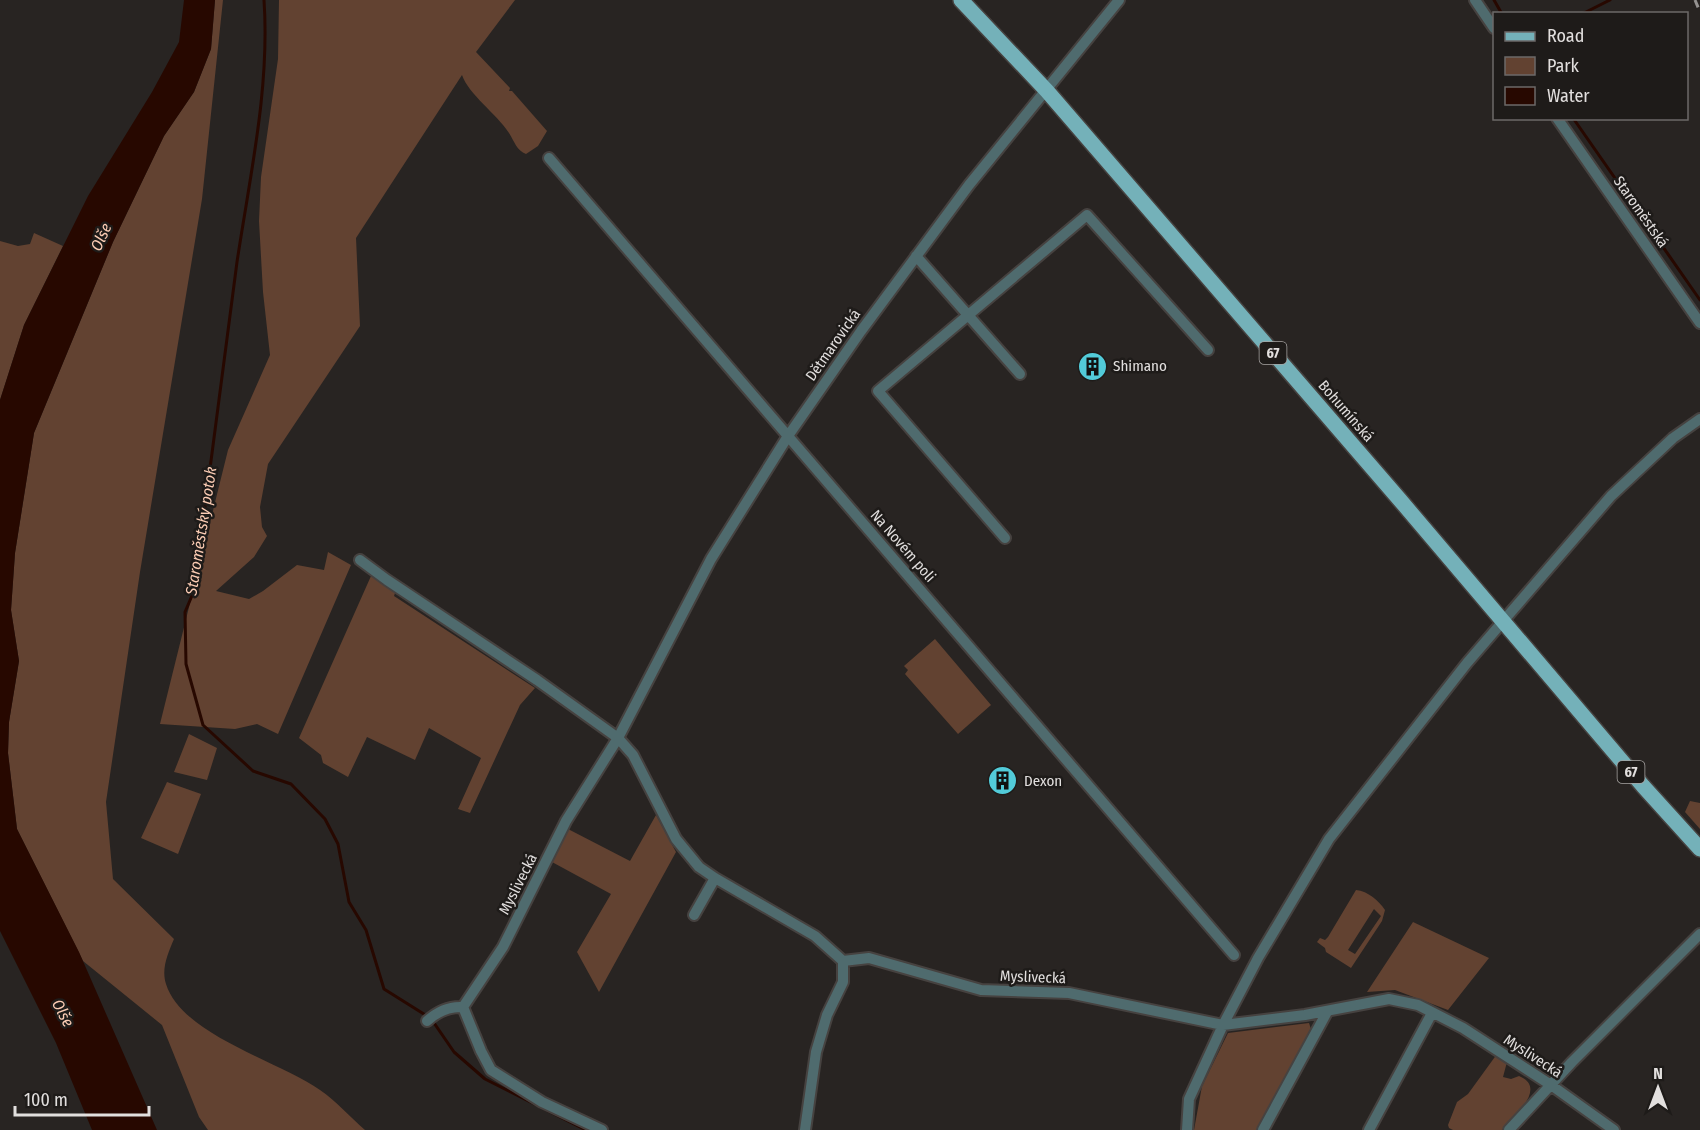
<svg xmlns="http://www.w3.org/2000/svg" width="1700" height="1130" font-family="'Fira Sans Condensed',sans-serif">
<rect width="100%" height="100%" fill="#282422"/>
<!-- green -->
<path fill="#624231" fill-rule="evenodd" d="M215,0h8l-21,199 -62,373 -34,230 7,77 61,60c-6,14 -13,30 -8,45 16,51 113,77 154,106 16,11 30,27 45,40h-157l-9,-13 -37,-92 -79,-64 -66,-132 -9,-76 1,-31 10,-61 -8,-51 4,-57 19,-120 79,-191 51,-106 30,-44 17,-43z
M279,0h236l-39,52 34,36 -1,3h3l35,40 -9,15 -12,8c-9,-3 -12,-13 -17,-21 -13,-20 -40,-38 -47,-58l-106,163 4,88 -92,138 -8,43 2,20 5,9 -13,21 -38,34 33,8 14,-8 34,-26 27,5 4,-18 23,13 -73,169 -21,-10 -22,5 -75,-5 68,-274 42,-95 -7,-63 -4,-71 2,-44 17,-118z
M34,233l29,13 -39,79 -24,75v-159l18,5 12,-2z
M371,576l25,14 -2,6 141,92 -15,17 -50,108 -12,-4 23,-51 -52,-30 -14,32 -48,-23 -19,40 -25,-14 -2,-8 -22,-17z
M935,639l56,66 -33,29 -53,-60 3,-4 -4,-4z
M189,734l28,14 -10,32 -33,-8z
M167,782l34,12 -23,60 -37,-16z
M1690,801l10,2v26l-15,-17z
M656,815l20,37 -77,140 -22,-40 34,-58 -59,-32 16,-33 62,32z
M1356,890c12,1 23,11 29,20l-3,11 -31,47 -25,-16 -1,-4 -8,-6 3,-4 5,2 3,-3zM1374,909l7,7 -26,38 -7,-4z
M1413,922l76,36 -41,52 -53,-20 -28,2z
M1309,1023l3,9 -53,98h-65l8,-44 26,-53z
M1497,1054l10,8 -4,15 8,2 8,-3c29,12 -5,40 -17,54h-49l-4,-2 -1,-3 9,-23 11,-8z"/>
<!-- water -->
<path fill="#270800" d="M184,0h31l-4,49 -17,43 -30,44 -51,106 -79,191 -19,120 -4,57 8,51 -10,61 -1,31 9,76 62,123 78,178h-65l-36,-87 -56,-112v-531l24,-75 64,-129 64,-104 27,-50z"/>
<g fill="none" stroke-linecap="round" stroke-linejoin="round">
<!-- stream -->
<path stroke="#270800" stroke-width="3" d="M264,0c6,88 -14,175 -27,262 -15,109 -28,219 -43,329l-9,21 1,52 17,61 50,46 38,13 34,35 13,25 11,58 17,28 18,59 43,27
M1494,0l8,14
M1582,14l28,-14
M1573,118l127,182
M432,1020l22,32 31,27 101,51"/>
<defs>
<path id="street" d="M1475,0l19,28
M1557,118l143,205
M549,158l685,797
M916,256l104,118
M1005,538l-127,-147 209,-176 121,135
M360,560l27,20 150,100 81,58 15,17 43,84 23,28 16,11 100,58 28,25v21l-16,33 -11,37 -11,78
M694,915l21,-37
M843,961l26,-3 112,32 88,3 154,32 82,-10 84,-16 29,6 45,23 88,57 63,45
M463,1007l40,-60 63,-126 52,-83 93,-179 77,-123 73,-105 108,-146 150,-185
M463,1007l18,44 10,19 51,32 60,28
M427,1021c11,-10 22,-15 36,-14
M1187,1130l2,-31 34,-74 35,-67 71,-119 138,-176 144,-167 62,-58 27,-19
M1263,1130l64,-118
M1369,1130l63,-117
M1509,1130l63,-68 128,-128"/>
<path id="primary" d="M961,0l86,91 353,409 243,286 57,63"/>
</defs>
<!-- street casing -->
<use href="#street" stroke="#464240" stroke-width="14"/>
<!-- primary casing -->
<use href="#primary" stroke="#464240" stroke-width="18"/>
<!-- street -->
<use href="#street" stroke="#4f6b6e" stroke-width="10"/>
<!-- primary -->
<use href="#primary" stroke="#74b1b9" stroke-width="15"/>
<!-- rail -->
<path stroke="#969392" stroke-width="3" stroke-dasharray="8 8" stroke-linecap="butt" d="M1695,0l5,12"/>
</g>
<!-- icons -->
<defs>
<symbol id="building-disc" viewBox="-11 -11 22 22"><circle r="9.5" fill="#52cbd9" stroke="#1e1b19"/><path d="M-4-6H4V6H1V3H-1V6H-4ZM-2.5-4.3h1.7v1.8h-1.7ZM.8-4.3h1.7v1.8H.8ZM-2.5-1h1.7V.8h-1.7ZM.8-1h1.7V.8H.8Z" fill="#111"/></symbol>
</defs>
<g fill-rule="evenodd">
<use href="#building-disc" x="1076" y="350" width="33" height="33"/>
<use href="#building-disc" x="986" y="764" width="33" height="33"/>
</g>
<g text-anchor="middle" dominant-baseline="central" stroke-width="5" stroke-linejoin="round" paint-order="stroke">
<!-- shield labels -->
<g fill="#1e1b19" stroke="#a7a4a3" stroke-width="1.5">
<rect x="1259.5" y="342" width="27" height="22" rx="4.5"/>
<rect x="1617.5" y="761" width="27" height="22" rx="4.5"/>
</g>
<g font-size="14" font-weight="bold" fill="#e2dfde">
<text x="1273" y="353">67</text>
<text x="1631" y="772">67</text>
</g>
<!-- street labels -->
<g font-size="15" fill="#e2dfde" stroke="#1e1b19">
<text transform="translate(1641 212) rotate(55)">Staroměstská</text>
<text transform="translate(833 345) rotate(-55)">Dětmarovická</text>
<text transform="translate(1346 411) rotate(49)">Bohumínská</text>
<text transform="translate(903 546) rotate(49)">Na Novém poli</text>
<text transform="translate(518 884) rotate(-63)">Myslivecká</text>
<text transform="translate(1033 977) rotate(2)">Myslivecká</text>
<text transform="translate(1533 1056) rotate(33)">Myslivecká</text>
</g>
<!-- poi labels -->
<g font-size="15" fill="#e2dfde" stroke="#1e1b19" text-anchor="start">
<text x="1113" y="366">Shimano</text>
<text x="1024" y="781">Dexon</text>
</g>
<!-- water labels -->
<g font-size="16" font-style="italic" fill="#fbccb4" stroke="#1e1b19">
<text transform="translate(101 237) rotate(-65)">Olše</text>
<text transform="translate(201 531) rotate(-81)">Staroměstský potok</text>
<text transform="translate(63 1013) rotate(62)">Olše</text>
</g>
</g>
<!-- legend -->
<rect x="1493" y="12" width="195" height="108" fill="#1e1b19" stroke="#6c6968" stroke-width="1.5"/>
<rect x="1505" y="32" width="30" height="9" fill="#74b1b9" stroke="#6c6968" stroke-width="1.5"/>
<text x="1547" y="42" font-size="18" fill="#e2dfde">Road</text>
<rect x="1505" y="57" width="30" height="18" fill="#624231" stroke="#6c6968" stroke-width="1.5"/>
<text x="1547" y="72" font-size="18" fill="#e2dfde">Park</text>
<rect x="1505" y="87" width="30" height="18" fill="#270800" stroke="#6c6968" stroke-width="1.5"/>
<text x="1547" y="102" font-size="18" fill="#e2dfde">Water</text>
<!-- north arrow -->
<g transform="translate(1658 1088)" stroke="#1e1b19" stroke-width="4.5" paint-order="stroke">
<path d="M0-4.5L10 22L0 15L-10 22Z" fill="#e2dfde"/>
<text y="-9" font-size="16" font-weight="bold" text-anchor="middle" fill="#e2dfde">N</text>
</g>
<!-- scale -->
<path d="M15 1106v9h134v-9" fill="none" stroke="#e2dfde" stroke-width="3"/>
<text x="24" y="1106" font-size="18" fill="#e2dfde" stroke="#1e1b19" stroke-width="4.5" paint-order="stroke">100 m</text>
</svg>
